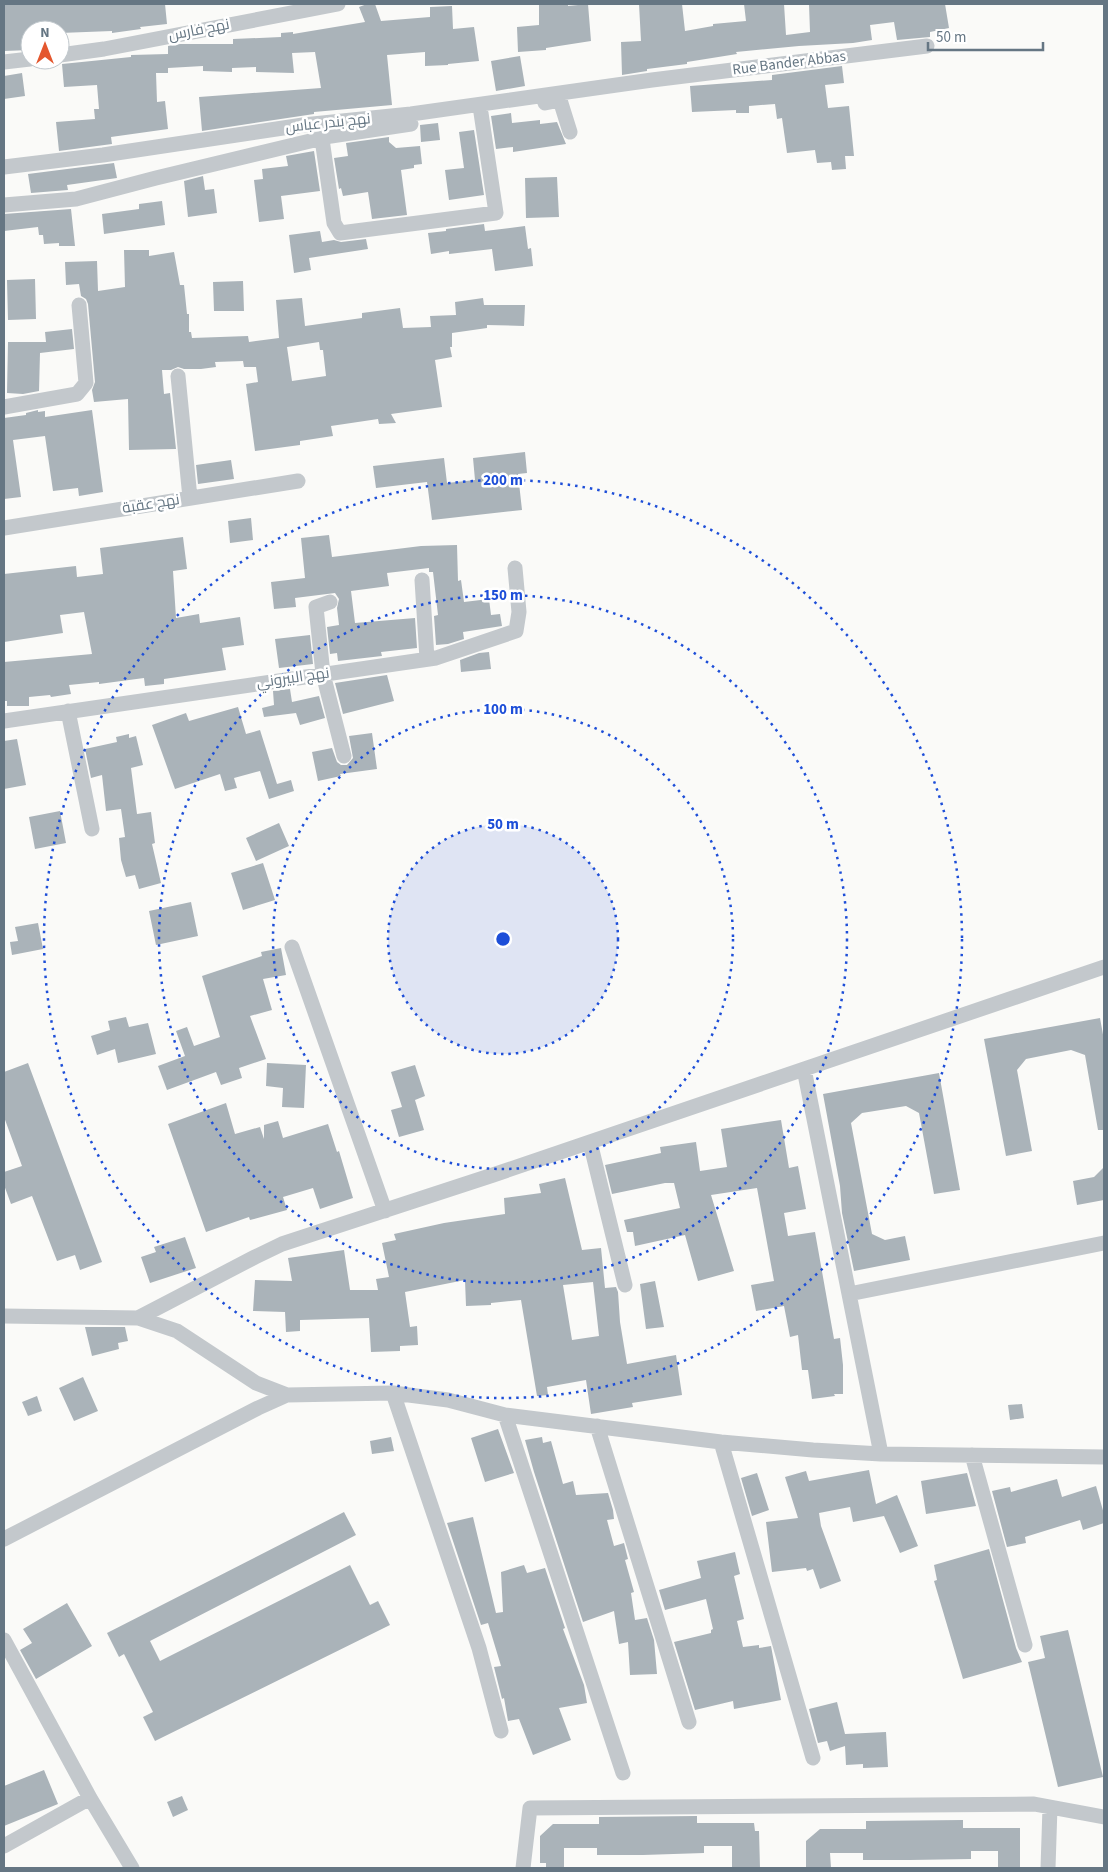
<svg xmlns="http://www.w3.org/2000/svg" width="1108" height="1872" font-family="'Source Sans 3',Cairo,sans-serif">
<rect width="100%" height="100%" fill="#fafaf8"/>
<!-- building -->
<path fill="#aab3b9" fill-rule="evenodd" d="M17,4h148l2,20 -27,3 1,2 -29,4v-2l-52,2 -2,-4h-28v21l-26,1v-46z
M367,4h8l6,17 49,-4v-10l22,-1 1,23 21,-2 5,34 -31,3v1l-23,1v-14l-38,3 5,50 -78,7v2l-112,17 -3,-34 122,-9 -6,-36 -23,1 2,20 -38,-1v-5l-24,1v4l-29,-1v-5l-35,2v5h-12l1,29 8,-1 3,28 -57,8 1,7 -53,7 -3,-29 39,-3 -1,-10h5l-2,-24 -33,2 -2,-23 69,-7v-2l37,-1v-8l12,-2h53v-5l48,-2v-4l12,-1v2l72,-12 -6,-15z
M539,4h29v2l20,-2 3,37 -45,7v2l-28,2 -1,-25 22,-2z
M639,4h43l3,27 28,-5v-2l33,-3 -2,-17h40l2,31 24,-3 -1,-28h136l4,24 -19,4v5l-33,3 -3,-18 -24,3 2,15 -19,3 -54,3 -63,6 1,2 -50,8v2l-40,5v2l-25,4 -1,-33 20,-1z
M520,56l5,30 -29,5 -5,-30z
M842,66l2,17 -19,2 3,23 21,-2 5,50h-9l1,13 -14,1 -1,-8 -14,1 -2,-13 -28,3 -5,-35 -5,1 -2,-15 -26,2v7h-13v-3l-44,2 -2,-26 82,-6v-5z
M22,73l3,23 -21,3v-23z
M511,113l1,10 28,-3v4l17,-2 9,22 -53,8v-5l-17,2 -5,-33z
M438,123l2,17 -19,2 -1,-17z
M474,130l10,65 -35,5 -4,-30 19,-2 -5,-36z
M389,137v5l7,6 24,-2 2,18 -8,1v3l-13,2 6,45 -35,4 -4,-27 -25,4 -2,-8 -2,1 -5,-31 14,-2 -2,-13z
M314,151l6,40 -39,5 3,23 -25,3 -5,-42 9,-1 -1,-10 26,-3 -2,-10z
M114,163l3,15 -50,7 1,5 -37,3 -3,-19z
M203,176l2,14 9,-1 3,24 -29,4 -4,-36z
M557,177l2,40 -33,1 -1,-40z
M162,201l3,24 -61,9 -2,-20 37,-5v-5z
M71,209l4,37h-16v-3l-15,1 -1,-9h-4l-1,-8 -34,4v-17z
M484,224l1,7 40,-5 3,23 3,-1 2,18 -38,5 -3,-22 -43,5v-3l-18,3 -3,-21 18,-2v-2z
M320,231l2,11 12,-2 7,2 25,-3 2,10 -59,9 2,12 -17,3 -5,-38z
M124,250h25v6l25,-4 6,33h4l3,29h2v18h2l1,6 56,-2 1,6 30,-4 -3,-38 26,-2 3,28 57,-8v-5l38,-5 3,20 28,-1 -1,-11 26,-1 -1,-13 28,-4 1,7h41l-1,21 -37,-1v3l-35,5v14h-2l2,10 -17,3 7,47 -51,7 5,9 -17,1 -1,-5 -47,7 2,10 -33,5v4l-45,6 -9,-67 12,-2 -2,-15h-12l-1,-6 -28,1 1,5 -15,2h-17l-6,-2 -7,3h-9l2,24 6,-1 6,56 -47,1 -1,-51 -34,3 -2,-12 3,-8 -7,-78 -2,-5 -5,-3 -2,-12 -13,1 -1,-23 32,-1 1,30 27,-4zM319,342l1,8h3l3,26 -34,5 -5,-34z
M35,279l1,40 -28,1 -1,-40z
M243,281l1,30h-30l-1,-29z
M72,329l2,20 -34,4 -1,38 -16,3 -16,-1 1,-51h38l-1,-10z
M38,410v2l7,-1v6l47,-7 11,82 -24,4 -1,-8 -25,3 -8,-55 -32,4 8,57 -17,2v-81l22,-3v-2z
M525,452l2,21 -9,1 4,36 -90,10 -5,-38 -51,6 -3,-22 71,-8 3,25 28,-3 -2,-22z
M231,460l3,19 -36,5 -2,-19z
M251,518l2,22 -23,3 -2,-22z
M329,535l3,22 89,-11 36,-1 1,36 3,-1 3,22 25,-3 2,16 9,-1 2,12 -39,6 1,7 -16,5 -12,1 -2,-29 4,-1 -5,-43h-4v-4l-42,5 2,13 -38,5 4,32 60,-5 2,30 -36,4 1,4 -44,5 -1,-8 -7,1 -3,-27 12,-2 -2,-17 2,-9 -4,-6 -40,5 1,9 -22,2 -3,-27 34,-4 -4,-40z
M183,537l4,32 -14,2 3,47 23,-4 1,9 40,-6 4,28 -22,3 4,22 -62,9v5l-19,2 -1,-8 -45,6v-2l-30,3 2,9 -20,3 -1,-2 -21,2v9h-22v-5h-3v-39l88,-8 -8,-42 -24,3 3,18 -59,9v-68l72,-8 1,11 26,-3 -3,-26z
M310,635l3,29 -34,4 -4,-29z
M489,652l2,17 -30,3 -1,-12 19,-7z
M387,675l7,26 -51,13 -8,-31z
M290,689l2,13 27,-6 6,22 -25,7 -4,-12 -32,4 -2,-9 12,-3 -1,-14z
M238,707l8,27 14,-4 17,54 14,-4 3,11 -25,8 -9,-28 -26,7 3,10 -12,3 -5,-17 -45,15 -23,-64 34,-12 3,8z
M372,733l5,36 -37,5 1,2 -23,5 -6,-29 20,-4 5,14 4,3h6l6,-7 -4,-22z
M129,734v4l7,-2 7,29 -12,3 6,46 14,-2 4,31 -3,1 9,39 -22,6 -4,-14 -9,2 -5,-17 -2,-22 6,-1 -4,-28 -15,2 -4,-36 -11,3 -6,-29 32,-7 -1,-5z
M17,739l9,46 -22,4v-48z
M60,811l6,32 -31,6 -6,-32z
M279,823l10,23 -33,15 -10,-23z
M263,863l12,37 -32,10 -12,-37z
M191,902l7,34 -42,9 -7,-34z
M38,923l5,26 -31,6 -2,-13 8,-1 -3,-14z
M281,948l5,27 -23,4 9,31 -22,6 16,43 -27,9 3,10 -21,7 -5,-13 -49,18 -9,-24 27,-10 -9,-25 11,-4 7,19 26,-9 -18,-61 60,-20 -1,-4z
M126,1017l3,10 19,-4 8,31 -38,9 -3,-14 -18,6 -6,-19 19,-6 -2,-9z
M1100,1018l4,22v90h-6l-13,-75 -14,-5 -45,9 -9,11 15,81 -26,5 -22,-117z
M28,1063l74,199 -22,8 -5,-15 -18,6 -25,-65 -21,8 -7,-19v-13l18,-6 -18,-49v-45z
M267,1063l39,2 -2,43 -22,-1 1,-19 -17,-2z
M415,1065l10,31 -10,4 9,30 -25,7 -8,-27 11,-3 -11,-35z
M939,1073l21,117 -26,4 -15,-81 -13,-7 -44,7 -11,10 21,111 13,6 20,-4 5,24 -56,11 -12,-58 -2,-27 -17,-92z
M226,1103l9,31 25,-7 4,12v-14l14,-4 5,17 45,-14 9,28 2,-1 14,47 -33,11 -7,-21 -30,9 4,13 -37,10 -1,-3 -43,15 -38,-108z
M781,1120l8,48 9,-2 8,43 -22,4 4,23 27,-4 19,107 6,-1 3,27v29h-9l1,2 -23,3 -4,-29h-6l-4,-35 -8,2 -6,-31 -28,5 -5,-26 23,-4 -17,-93 -46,7 23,76 -36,10 -13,-46 -50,11 -2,-14h-6l-3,-12 56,-12 -6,-25h-9l-53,11 -7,-29 56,-12 -1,-6 36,-5 4,29 27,-4 -6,-38z
M1104,1167v33l-27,5 -4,-24 21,-4z
M565,1178l17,72 19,-2 4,40 11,-1 2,5 2,30 7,42 49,-9 6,40 -50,8 1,4 -42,7 -5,-34 -39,7 1,8 -11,1 -16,-96 -30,3v2l-25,1 -1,-26 -60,12 5,35 7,-1 1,19 -18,1v5l-29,1 -2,-34 -69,2v11l-14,1 -1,-20 -32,-1 2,-31 37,1 -4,-23 56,-8 6,40h28l-2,-11 13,-2 -7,-34 14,-3 -2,-6 50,-11 61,-9 -1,-16 37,-5 -2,-9zM593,1282l6,54 -27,4 -9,-55z
M185,1237l11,31 -46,15 -9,-26 15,-5 -2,-5z
M655,1281l9,46 -18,2 -6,-45z
M85,1327h40l3,14 -10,2 1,6 -27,7z
M83,1377l15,34 -24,10 -15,-33z
M37,1396l5,15 -14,5 -6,-14z
M1022,1404l2,14 -14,2 -2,-15z
M498,1429l16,44 -29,9 -14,-44z
M391,1437l3,14 -22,3 -2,-13z
M542,1437l1,6 8,-2 12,43 10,-3 3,14 32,-2 5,17 1,9 -7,1 7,26 10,-3 4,16 -3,1 9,32 -3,1 4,27 12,-2 7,22 3,34 -27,1 -2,-33 -9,2 -5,-33 -31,11 -49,-150 -9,-32z
M869,1470l7,34 21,-9 21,51 -18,7 -16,-37 -31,6 -3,-15 -31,6 2,13 20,55 -21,8 -7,-20 -6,2 -1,-3 -34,4 -6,-50 32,-4 -13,-41 21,-6 3,10z
M757,1473l12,37 -17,6 -11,-38z
M967,1473l9,33 -50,8 -5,-33z
M1057,1479l5,18 34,-11 8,28v9l-21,7 -3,-10 -55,17 1,6 -19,4 -15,-56 18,-4 1,5z
M344,1512l12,23 -206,106 10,20 190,-96 20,40 8,-4 12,24 -235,116 -12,-24 10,-5 -29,-58 -5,3 -12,-24z
M473,1517l23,96 7,-1 -2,-40 23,-7 3,8 18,-5 20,60 -2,1 21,56 3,18 -28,5 12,32 -38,15 -14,-36 -11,2 -4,-23 -2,1 -8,-32 7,-1 -13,-43 -7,2 -34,-102z
M989,1549l27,99 6,14 -59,17 -29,-98 3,-1 -3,-15z
M735,1552l5,22 -6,2 10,43 -7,2 6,26 16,-2v3l12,-2 10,54 -47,9 -1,-8 -38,9 -21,-68 37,-9v-3l2,-1 -7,-30 -41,11 -6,-20 42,-12 -4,-17z
M67,1603l25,43 -56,33 -16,-29 12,-7 -9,-14z
M1068,1630l35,147 -45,10 -30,-125 17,-4 -5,-22z
M837,1702l8,32 41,-2 2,35 -25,1v-4l-17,1 -1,-19 -15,5 -3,-10 -9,2 -9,-34z
M44,1770l14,34 -54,22v-40z
M182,1796l6,14 -15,7 -6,-15z
M697,1816v7h57l1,8h4l1,37h-28v-22h-28v7l-61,2h-46v-7h-33v20h-18v-5h-6v-27l13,-12h46v-7z
M963,1820v8h57v40h-22v-17h-27v8l-61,1h-47v-7h-33l1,15h-25v-27l14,-12h46v-8z"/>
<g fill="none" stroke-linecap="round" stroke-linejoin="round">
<!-- minor -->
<path stroke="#c3c8cc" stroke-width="15" d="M60,55l44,-6 234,-45
M4,62l26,-3
M545,103l15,-3 10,32
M322,139l12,84 6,10 156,-20 -15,-100
M4,167l99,-12 200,-30 108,-11 241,-34 275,-34
M4,205l72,-6 80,-21 175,-42 80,-12
M178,376l12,122
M4,407l73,-13 9,-11 -7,-78
M4,528l294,-47
M422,580l5,79
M330,602l-14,5 7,67 21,82
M68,711l24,118
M4,721l432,-63 80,-27 3,-19 -4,-44
M292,947l93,264
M804,1069l77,385
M590,1142l35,143
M849,1294l255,-51
M4,1316l134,2 117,-61 27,-13 211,-69 611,-208
M138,1318l39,13 79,52 31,12 106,-2 55,7 57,15 216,27 92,8 68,4 223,3
M393,1393l86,255 22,83
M505,1415l118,358
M597,1426l92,296
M721,1442l92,316
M972,1455l53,190
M4,1539l254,-131 29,-13
M4,1640l86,158 42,70
M4,1846l86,-48
M523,1868l7,-60 504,-4 70,13
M1048,1868l2,-61"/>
</g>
<!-- distance rings -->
<circle cx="503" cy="939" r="115" fill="#1d4ed8" fill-opacity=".12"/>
<g fill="none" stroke="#1d4ed8" stroke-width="2.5" stroke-dasharray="2.5 5">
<circle cx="503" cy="939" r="115"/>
<circle cx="503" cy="939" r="230"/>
<circle cx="503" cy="939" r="344"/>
<circle cx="503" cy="939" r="459"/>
</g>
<g text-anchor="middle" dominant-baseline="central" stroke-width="5" stroke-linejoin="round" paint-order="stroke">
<!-- street labels -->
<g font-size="15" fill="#657683" stroke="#fff">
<text transform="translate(199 30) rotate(-11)">نهج فارس</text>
<text transform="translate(789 63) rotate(-7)">Rue Bander Abbas</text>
<text transform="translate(328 123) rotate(-6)">نهج بندر عباس</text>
<text transform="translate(151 504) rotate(-9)">نهج عقبة</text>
<text transform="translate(293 678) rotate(-8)">نهج البيروني</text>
</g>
</g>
<circle cx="503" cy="939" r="8" fill="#1d4ed8" stroke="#fff" stroke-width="2.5"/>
<g font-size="15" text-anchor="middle" font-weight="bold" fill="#1d4ed8" stroke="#fff" stroke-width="5" stroke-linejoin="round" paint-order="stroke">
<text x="503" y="485">200 m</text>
<text x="503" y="600">150 m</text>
<text x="503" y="714">100 m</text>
<text x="503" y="829">50 m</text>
</g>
<!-- border -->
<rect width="1108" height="1872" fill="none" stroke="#657683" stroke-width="10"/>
<!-- north arrow -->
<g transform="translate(45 45)"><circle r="24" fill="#ffffff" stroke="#c1c8cd"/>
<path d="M0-4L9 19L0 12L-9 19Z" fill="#e4572e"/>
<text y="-8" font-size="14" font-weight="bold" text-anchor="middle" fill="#657683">N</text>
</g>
<!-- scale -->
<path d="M928 42v8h115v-8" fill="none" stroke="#657683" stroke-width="2.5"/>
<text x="936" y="42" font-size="15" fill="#657683" stroke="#ffffff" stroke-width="4" paint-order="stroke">50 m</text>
</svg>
